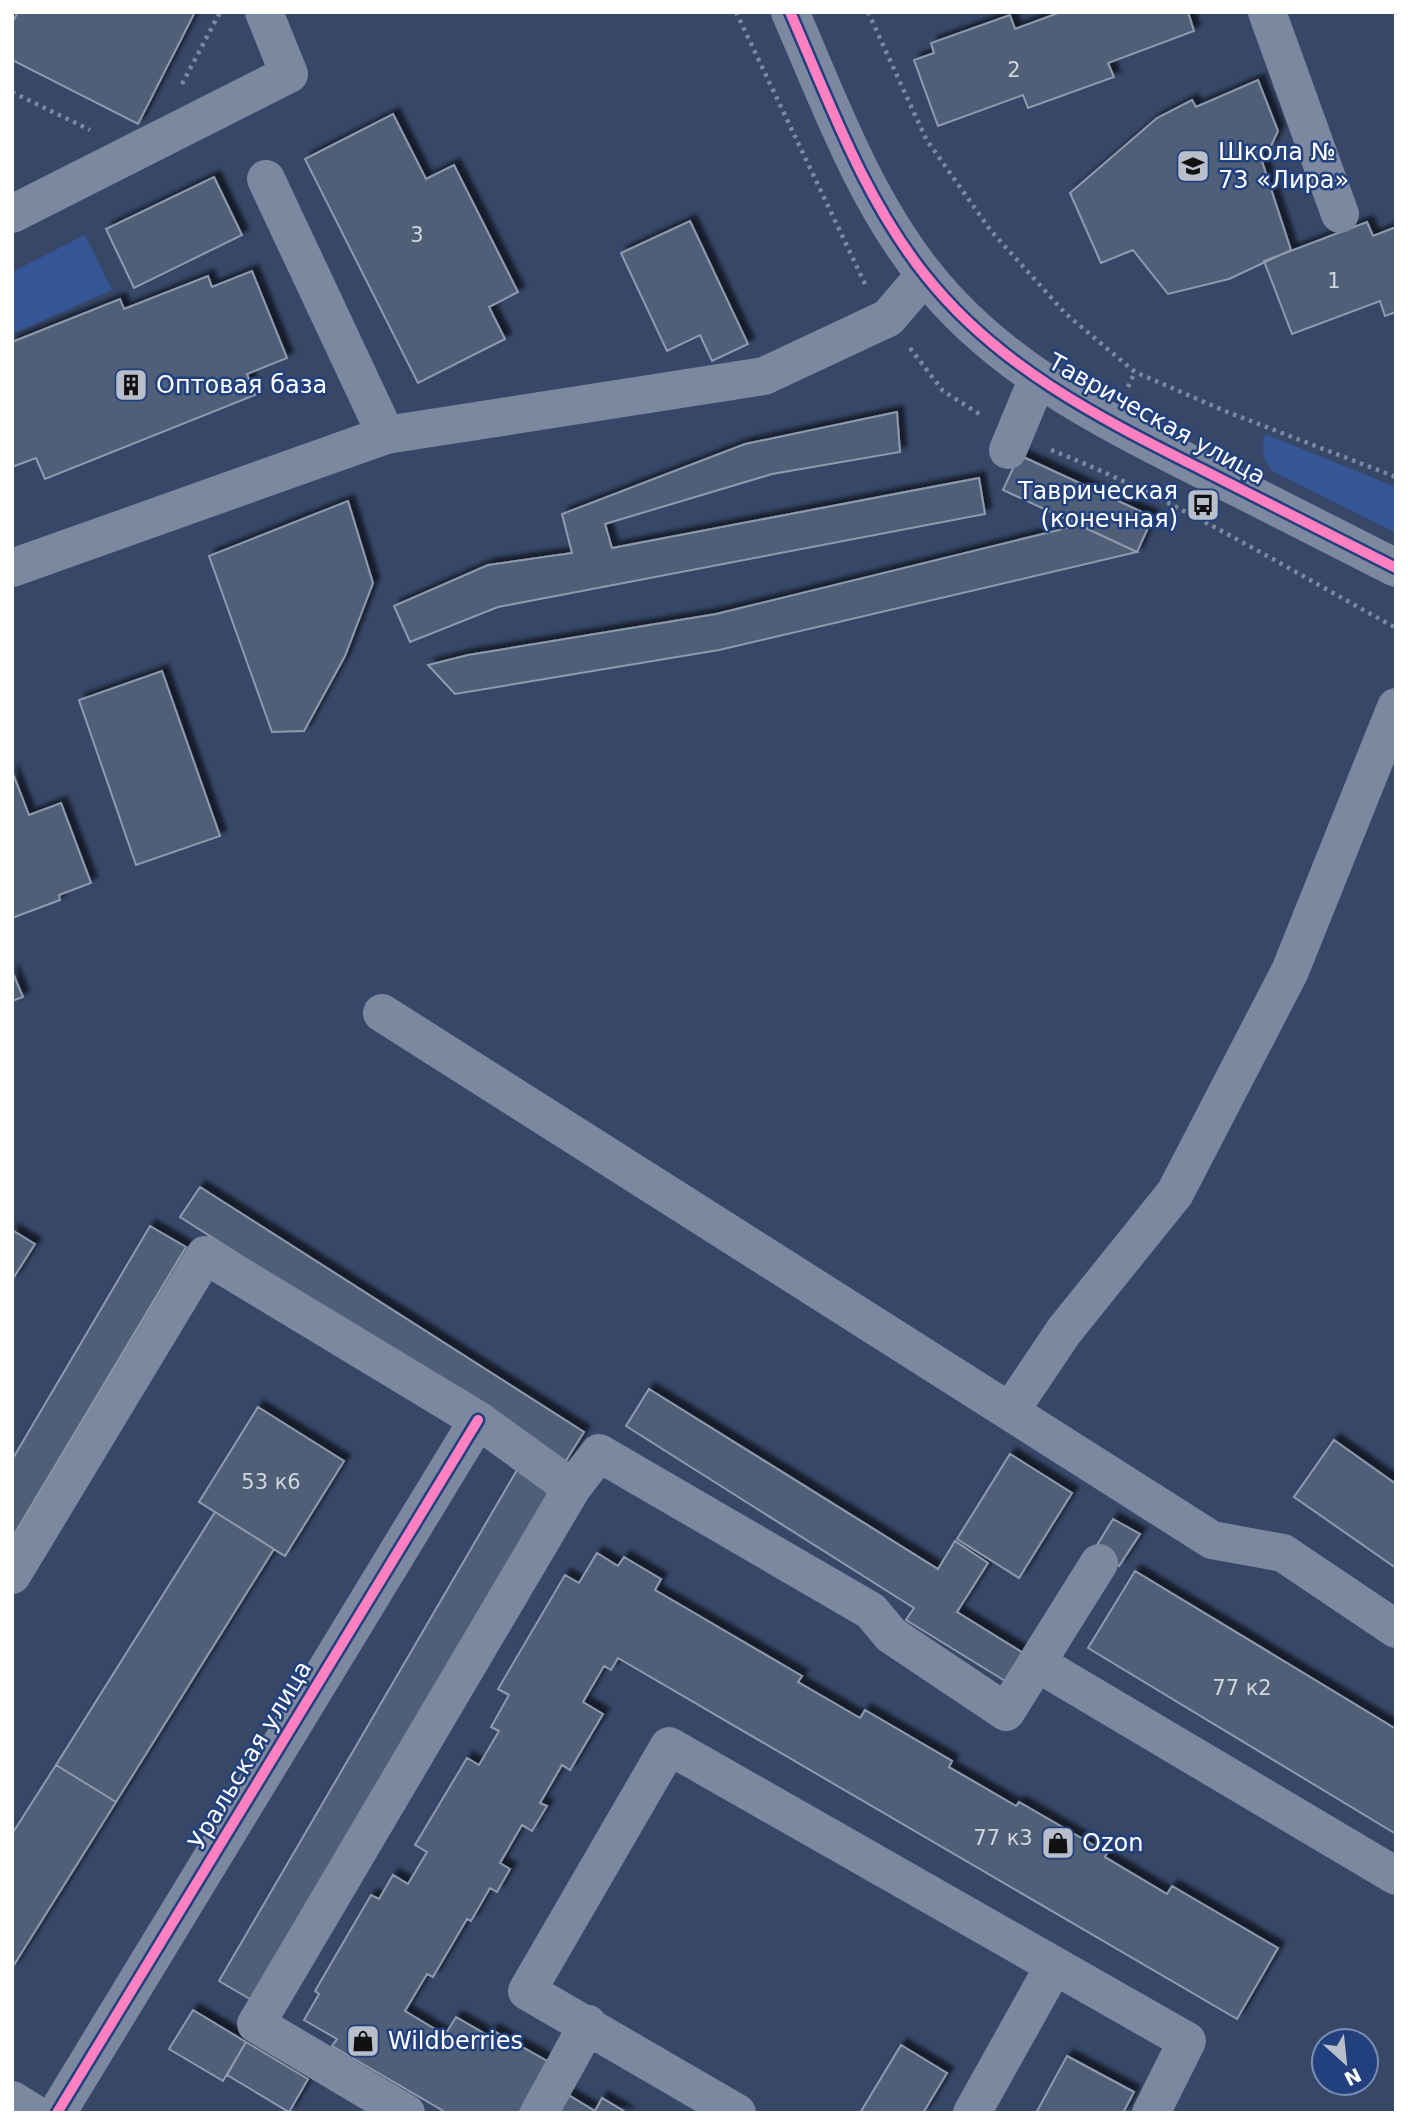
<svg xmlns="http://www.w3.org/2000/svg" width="1408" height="2125" font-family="'DejaVu Sans',sans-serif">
<defs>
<filter id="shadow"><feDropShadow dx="6" dy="-6" stdDeviation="2" flood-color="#0009"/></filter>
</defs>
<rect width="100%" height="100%" fill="#374768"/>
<!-- green -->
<path fill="#355694" d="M85,235l27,55 -100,44v-62z
M1265,434l131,53v46l-124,-62c-10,-13 -10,-22 -7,-37z"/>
<!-- building -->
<path fill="#505e78" stroke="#8f9aae" stroke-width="2" filter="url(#shadow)" d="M18,12h177l-57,112 -126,-64v-37z
M1061,12h127l6,19 -86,32 6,14 -86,31 -5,-13 -85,31 -24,-66 20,-7 -3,-10 79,-28 5,14z
M1258,80l20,51 -7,15 -12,6 32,98 -62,29 -61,15 -35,-44 -32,13 -31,-70 87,-75 35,-18 4,7z
M393,114l33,65 28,-14 64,127 -29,15 16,32 -87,44 -113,-224z
M214,177l28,58 -108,53 -28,-59z
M690,221l58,123 -36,17 -12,-26 -33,16 -46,-98z
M1367,222l6,14 23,-9v85l-11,4 -5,-15 -88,33 -28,-73z
M252,271l35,87 -40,16 8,21 -210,84 -9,-21 -24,9v-125l108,-43 4,10 84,-33 4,11z
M897,412l3,40 -128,22 -167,50 7,24 367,-70 6,36 -487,93 -88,35 -16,-36 94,-41 84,-12 -10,-39 183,-70z
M1019,455l134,62 -16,35 -134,-62z
M348,501l25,82 -28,73 -41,75 -32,1 -63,-176z
M1079,525l58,27 -418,98 -264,44 -27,-29 40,-10 248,-41z
M162,671l58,165 -84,29 -57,-165z
M12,771l17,44 32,-12 30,80 -32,12 1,5 -48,18z
M12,971l11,26 -11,4z
M200,1187l384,245 -19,30 -385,-245z
M150,1226l36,21 -174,291v-78z
M12,1230l23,14 -23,36z
M649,1389l289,180 17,-28 33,22 -31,49 71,44 -18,28 -104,-64 8,-12 -288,-182z
M258,1407l86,54 -59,95 -86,-54z
M1334,1440l62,44v84l-102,-71z
M1010,1454l62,39 -53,85 -62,-39z
M517,1470l36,21 -298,511 -36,-21z
M215,1512l59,37 -158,253 -60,-37z
M1113,1519l27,15 -21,32 -25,-16z
M597,1553l21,13 6,-9 37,22 -6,11 147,86 -4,6 62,36 5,-8 87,51 -3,6 67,39 3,-4 88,51 -2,4 62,37 5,-8 106,62 -41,71 -619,-361 -7,12 -7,-4 -21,36 20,12 -33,56 -8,-5 -22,38 7,3 -15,25 -10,-6 -22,38 10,6 -13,23 -7,-4 -19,33 -4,-2 -34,58 -6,-3 -22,37 40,24 11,-18 33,19 3,-6 57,32 -30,51h-72l-115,-67 5,-7 -33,-19 15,-26 -4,-3 56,-96 8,4 14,-24 15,9 19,-32 -12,-7 52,-87 12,7 20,-34 -8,-4 18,-32 -11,-6 67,-114 14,8z
M1135,1571l261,158v105l-308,-186z
M56,1765l60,37 -104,166v-134z
M193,2010l53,32 -23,39 -54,-32z
M246,2042l62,37 -19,33 -62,-37z
M901,2045l46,28 -24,40h-63z
M1067,2056l67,36 -11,21h-87z
M562,2091l33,20 7,-13 25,15h-78z"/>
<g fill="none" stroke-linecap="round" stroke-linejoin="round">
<!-- path -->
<path stroke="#7b889f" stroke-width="4.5" stroke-dasharray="3.5 5" stroke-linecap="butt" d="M736,12l130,274
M868,12l58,127 65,92 75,83 69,58 90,39 171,66
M182,84l38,-72
M12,92l78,38
M910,348l33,43 38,24
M1128,387l7,-15
M1051,450c120,47 232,116 345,178"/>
<!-- minor -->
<path stroke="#7b889f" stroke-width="38" d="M790,12c39,89 74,187 136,264 72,91 174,142 275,193 65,33 130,66 195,99
M1267,12l73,202
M266,179l120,256
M12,214l277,-140 -25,-62
M1008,450l29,-70
M12,568l374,-133 378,-59 124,-58 37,-43
M382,1013l830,527 71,13 113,76
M1011,1410l53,-79 111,-138 115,-222 106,-264
M12,1575l193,-320 273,165 94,68 27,-35 272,158 20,24 115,77 93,-149
M1037,1663l359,213
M12,2100l21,13
M57,2113l421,-693
M406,2113l-150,-89 316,-536
M539,2113l49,-89
M737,2113l-210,-122 142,-245 518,295 -36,72
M972,2113l82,-147"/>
<defs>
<path id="cycleway" d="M790,12c39,89 74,187 136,264 72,91 174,142 275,193 65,33 130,66 195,99
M57,2113l421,-693"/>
</defs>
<!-- cycleway casing -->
<use href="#cycleway" stroke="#22407d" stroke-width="15"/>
<!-- cycleway -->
<use href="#cycleway" stroke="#ff80c0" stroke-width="10"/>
</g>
<!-- icons -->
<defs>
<symbol id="school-square" viewBox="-11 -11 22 22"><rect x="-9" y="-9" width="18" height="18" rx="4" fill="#b9bfca" stroke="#22407d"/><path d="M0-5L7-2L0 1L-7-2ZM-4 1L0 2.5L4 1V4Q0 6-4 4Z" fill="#111"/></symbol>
<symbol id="building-square" viewBox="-11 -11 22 22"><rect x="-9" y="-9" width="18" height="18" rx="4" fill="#b9bfca" stroke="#22407d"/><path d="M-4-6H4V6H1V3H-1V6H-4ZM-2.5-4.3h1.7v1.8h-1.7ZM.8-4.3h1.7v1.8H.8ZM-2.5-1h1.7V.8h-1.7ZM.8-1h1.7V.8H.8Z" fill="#111"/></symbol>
<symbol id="bus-square" viewBox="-11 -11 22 22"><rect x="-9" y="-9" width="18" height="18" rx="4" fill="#b9bfca" stroke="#22407d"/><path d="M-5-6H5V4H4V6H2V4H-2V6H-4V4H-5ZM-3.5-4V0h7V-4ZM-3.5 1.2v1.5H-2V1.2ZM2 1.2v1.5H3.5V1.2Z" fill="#111"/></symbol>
<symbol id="shop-square" viewBox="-11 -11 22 22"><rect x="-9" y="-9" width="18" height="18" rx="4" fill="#b9bfca" stroke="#22407d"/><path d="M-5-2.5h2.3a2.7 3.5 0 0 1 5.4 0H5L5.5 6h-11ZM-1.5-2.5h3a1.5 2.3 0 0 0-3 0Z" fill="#111"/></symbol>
</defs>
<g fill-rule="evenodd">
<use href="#school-square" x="1174" y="147" width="38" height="38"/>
<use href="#building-square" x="112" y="366" width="38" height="38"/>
<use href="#bus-square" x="1184" y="486" width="38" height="38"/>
<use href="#shop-square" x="1039" y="1824" width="38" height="38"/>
<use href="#shop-square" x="344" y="2022" width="38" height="38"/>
</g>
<g text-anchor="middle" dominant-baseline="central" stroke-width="5" stroke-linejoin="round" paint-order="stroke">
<!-- number labels -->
<g font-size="21" fill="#d3d7dd">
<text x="1014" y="70">2</text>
<text x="417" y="235">3</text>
<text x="1334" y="281">1</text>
<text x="271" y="1482">53 к6</text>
<text x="1242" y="1688">77 к2</text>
<text x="1003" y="1838">77 к3</text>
</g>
<!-- poi labels -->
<g font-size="24" fill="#fff" stroke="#22407d" text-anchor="start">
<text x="1218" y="152">Школа №<tspan x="1218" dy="28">73 «Лира»</tspan></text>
<text x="156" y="385">Оптовая база</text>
<text x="1178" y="491" text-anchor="end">Таврическая<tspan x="1178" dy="28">(конечная)</tspan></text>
<text x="1082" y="1843">Ozon</text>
<text x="388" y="2041">Wildberries</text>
</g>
<!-- street labels -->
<g font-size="24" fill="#fff" stroke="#22407d">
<text transform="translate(1157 419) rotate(29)">Таврическая улица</text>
<text transform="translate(250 1755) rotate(-59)">Уральская улица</text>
</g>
</g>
<!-- border -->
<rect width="1408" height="2125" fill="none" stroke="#ffffff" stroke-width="28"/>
<!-- north arrow -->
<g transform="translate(1345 2062) rotate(153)"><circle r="33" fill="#22407d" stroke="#7a8cb1" stroke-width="2"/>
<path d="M0-5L12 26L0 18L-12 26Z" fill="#b9bfca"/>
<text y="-10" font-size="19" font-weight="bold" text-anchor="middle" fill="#ffffff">N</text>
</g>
</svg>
